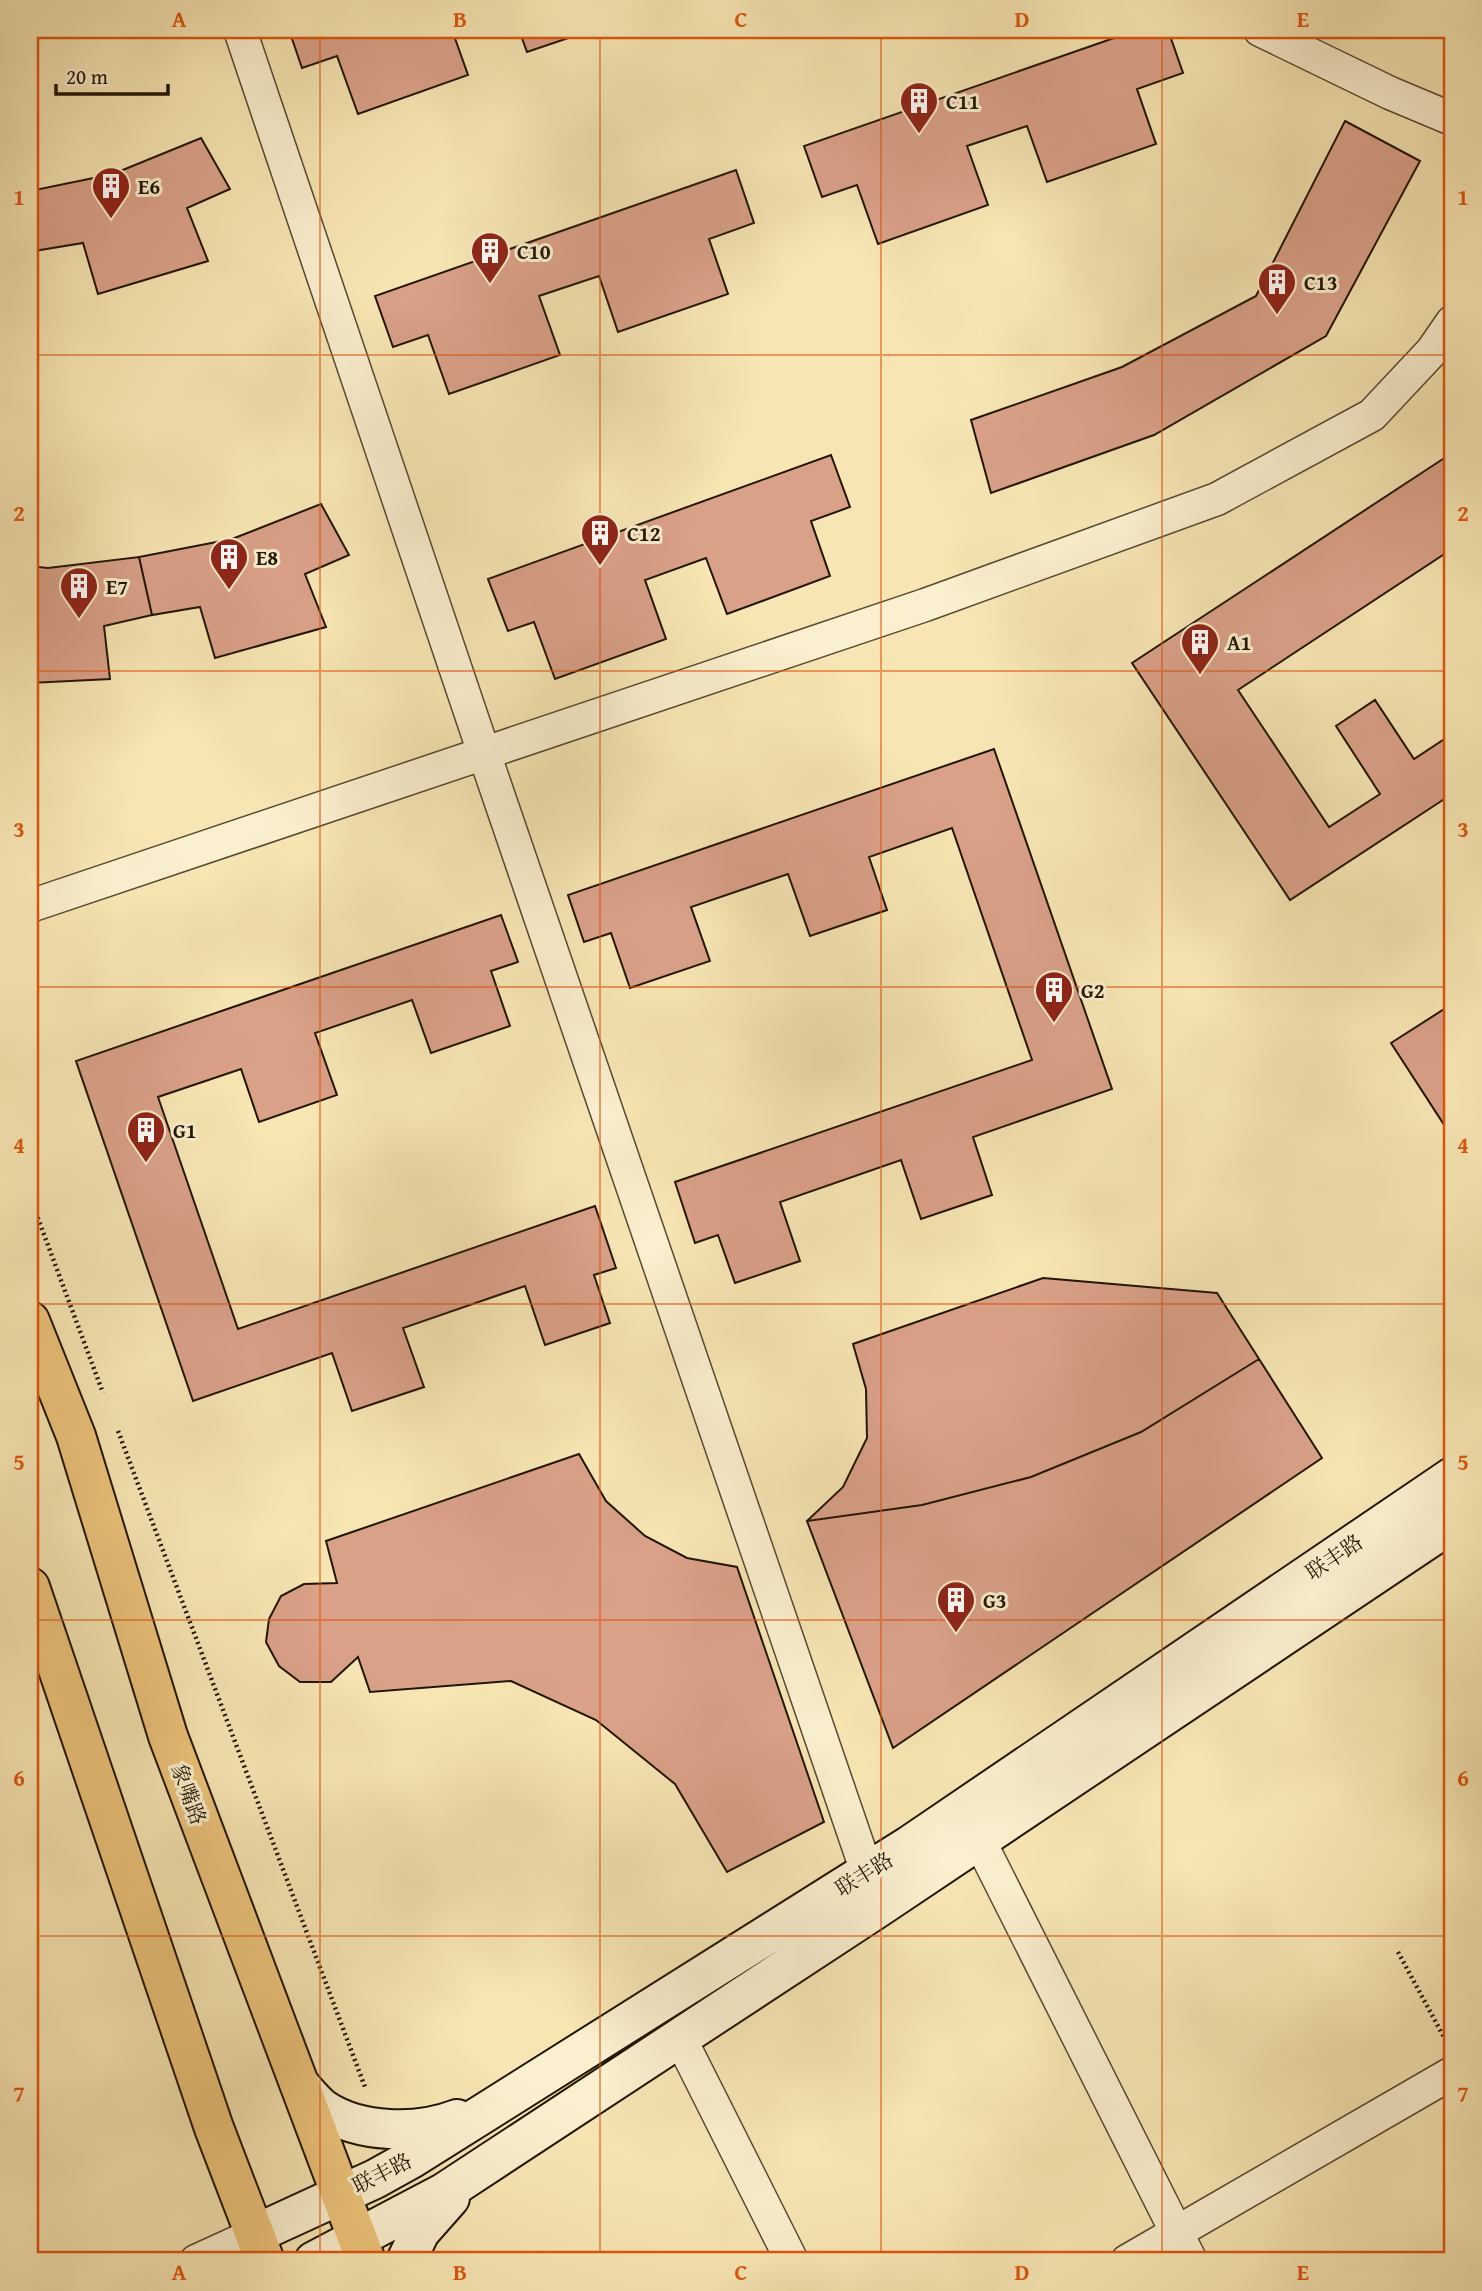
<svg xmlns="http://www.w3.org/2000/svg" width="1482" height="2291" font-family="'Gentium Book Plus','Noto Serif SC',serif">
<rect width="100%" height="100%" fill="#f7e6b4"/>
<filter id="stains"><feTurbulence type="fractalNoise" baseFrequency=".00286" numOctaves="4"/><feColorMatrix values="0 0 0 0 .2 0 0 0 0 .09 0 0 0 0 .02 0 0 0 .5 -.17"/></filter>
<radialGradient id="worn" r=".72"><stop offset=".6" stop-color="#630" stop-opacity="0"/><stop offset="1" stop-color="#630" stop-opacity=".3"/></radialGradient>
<!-- building -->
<path fill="#daa189" stroke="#211505" stroke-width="2" d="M289,30h163l16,45 -110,39 -21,-58 -35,12z
M519,30h73l-65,22z
M1137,30h31l15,43 -46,16 19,55 -109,38 -20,-56 -60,20 21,59 -110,39 -21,-59 -35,12 -18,-51z
M1345,121l75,40 -94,175 -172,99 -163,58 -20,-73 151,-53 134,-71z
M201,138l29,51 -43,19 21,53 -110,33 -15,-51 -49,8 -4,-18v-42l83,-17z
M736,170l18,53 -45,16 19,55 -110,38 -19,-56 -60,20 21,59 -111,39 -21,-59 -35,12 -18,-51z
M1452,453v96l-214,141 91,137 51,-33 -44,-68 39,-26 39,59 38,-25v60l-162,106 -158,-237z
M831,455l19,52 -39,14 19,55 -103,38 -21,-56 -61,22 21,59 -111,40 -21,-57 -26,9 -20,-52z
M321,504l28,51 -44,19 21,53 -111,31 -15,-51 -48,8 -13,-58 93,-18z
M139,557l13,58 -48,11 6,53 -80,4v-117l18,2z
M994,749l118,340 -139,48 19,58 -71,24 -20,-59 -121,42 20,59 -65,22 -17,-48 -23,8 -20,-61 357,-122 -80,-232 -83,29 18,53 -77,26 -22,-62 -97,33 19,54 -80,27 -19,-55 -27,9 -16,-47z
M501,915l17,47 -27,9 19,55 -79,27 -19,-53 -97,33 22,62 -78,27 -18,-53 -83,28 80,232 357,-123 21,62 -22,7 16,48 -65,22 -20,-59 -122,42 21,59 -72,24 -20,-58 -139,48 -117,-340z
M1452,1004v133l-61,-94z
M1043,1278l174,15 105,165 -429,290 -86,-227 36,-34 24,-49 -1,-49 -13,-45z
M1259,1359l63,99 -429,290 -86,-227 115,-16 109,-28 110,-45z
M579,1454l27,47 39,35 42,22 50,9 87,255 -97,50 -52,-88 -79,-64 -85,-39 -141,11 -12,-35 -27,25h-31l-21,-16 -13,-24 3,-23 12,-23 23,-12 33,-1 -11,-42z"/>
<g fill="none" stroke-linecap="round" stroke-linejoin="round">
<defs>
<path id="minor" d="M240,30l244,723 383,1119
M1260,30l130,63 62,26
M30,906l895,-301 292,-106 155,-84 60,-64 20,-29
M979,1840l212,421
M680,2038l112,223
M196,2261l57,-26
M1127,2261l325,-188"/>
<path id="secondary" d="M300,2085c7,8 15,18 23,24 37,25 95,25 134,10
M253,2235l122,-56 36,-20 499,-314 542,-368
M314,2261l131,-69 434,-285 573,-384
M406,2261l14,-29 30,-34"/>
<path id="primary" d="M30,1321l46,115 92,300 198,525
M30,1587l184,541 51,133"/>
</defs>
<!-- minor casing -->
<use href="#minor" stroke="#564931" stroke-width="35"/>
<!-- secondary casing -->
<use href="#secondary" stroke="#211505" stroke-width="42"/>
<!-- primary casing -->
<use href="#primary" stroke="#211505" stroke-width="42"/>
<!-- path -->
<path stroke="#211505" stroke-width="4.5" stroke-dasharray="2 3.5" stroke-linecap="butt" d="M30,1197l73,196
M118,1431l247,656
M1398,1952l48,89"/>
<!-- minor -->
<use href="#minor" stroke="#faefce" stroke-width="32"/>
<!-- secondary -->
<use href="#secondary" stroke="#faefce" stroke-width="38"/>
<!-- primary -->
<use href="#primary" stroke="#ecc37a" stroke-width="38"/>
</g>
<!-- grid -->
<path fill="none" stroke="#de560c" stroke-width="2" stroke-opacity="0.55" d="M320,30v2231M600,30v2231M881,30v2231M1162,30v2231M30,355h1422M30,671h1422M30,987h1422M30,1304h1422M30,1620h1422M30,1936h1422"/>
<!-- icons -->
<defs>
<symbol id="building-pin" viewBox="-11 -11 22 30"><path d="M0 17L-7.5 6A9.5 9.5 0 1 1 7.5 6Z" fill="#8f2418" stroke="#faefce"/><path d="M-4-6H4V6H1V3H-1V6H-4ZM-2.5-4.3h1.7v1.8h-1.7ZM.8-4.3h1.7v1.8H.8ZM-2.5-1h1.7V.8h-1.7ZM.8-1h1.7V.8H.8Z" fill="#fff"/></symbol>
</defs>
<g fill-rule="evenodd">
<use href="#building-pin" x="897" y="79" width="44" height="60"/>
<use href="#building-pin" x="89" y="164" width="44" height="60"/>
<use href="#building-pin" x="468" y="229" width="44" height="60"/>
<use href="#building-pin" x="1255" y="260" width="44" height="60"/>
<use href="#building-pin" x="578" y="511" width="44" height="60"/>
<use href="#building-pin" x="207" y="535" width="44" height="60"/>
<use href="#building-pin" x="57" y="564" width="44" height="60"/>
<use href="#building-pin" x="1178" y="620" width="44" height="60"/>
<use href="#building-pin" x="1032" y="968" width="44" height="60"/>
<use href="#building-pin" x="124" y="1108" width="44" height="60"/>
<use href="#building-pin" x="934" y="1578" width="44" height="60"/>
</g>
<g text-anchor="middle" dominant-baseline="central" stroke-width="6" stroke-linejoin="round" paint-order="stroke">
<!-- poi labels -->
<g font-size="21" font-weight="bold" fill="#211505" stroke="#faefce" text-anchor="start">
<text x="946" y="101">C11</text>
<text x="138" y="186">E6</text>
<text x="517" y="251">C10</text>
<text x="1304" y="282">C13</text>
<text x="627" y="533">C12</text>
<text x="256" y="557">E8</text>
<text x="106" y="586">E7</text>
<text x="1227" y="642">A1</text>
<text x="1081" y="990">G2</text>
<text x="173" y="1130">G1</text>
<text x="983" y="1600">G3</text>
</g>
<!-- street labels -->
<g font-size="21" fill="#211505" stroke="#faefce">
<text transform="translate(1334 1557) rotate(-34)">联丰路</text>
<text transform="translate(189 1794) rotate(70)">象嘴路</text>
<text transform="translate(864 1874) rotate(-32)">联丰路</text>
<text transform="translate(382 2173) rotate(-27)">联丰路</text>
</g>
</g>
<!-- margin -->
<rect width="1482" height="2291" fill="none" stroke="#f7e6b4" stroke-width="77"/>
<!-- scale -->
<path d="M56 84v10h112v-10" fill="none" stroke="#211505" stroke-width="3.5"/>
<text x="66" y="84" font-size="21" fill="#211505" stroke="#faefce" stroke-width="5" paint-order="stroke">20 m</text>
<rect x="38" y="38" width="1406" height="2214" fill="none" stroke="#de560c" stroke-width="2.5"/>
<g font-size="23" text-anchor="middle" font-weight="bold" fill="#de560c">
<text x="179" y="27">A</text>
<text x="460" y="27">B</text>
<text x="741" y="27">C</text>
<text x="1022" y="27">D</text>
<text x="1303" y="27">E</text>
<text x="19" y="205">1</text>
<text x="1463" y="205">1</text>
<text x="19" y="521">2</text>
<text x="1463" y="521">2</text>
<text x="19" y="837">3</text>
<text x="1463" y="837">3</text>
<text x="19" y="1153">4</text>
<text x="1463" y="1153">4</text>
<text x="19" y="1470">5</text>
<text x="1463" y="1470">5</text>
<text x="19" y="1786">6</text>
<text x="1463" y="1786">6</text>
<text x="19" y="2102">7</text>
<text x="1463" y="2102">7</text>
<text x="179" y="2280">A</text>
<text x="460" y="2280">B</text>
<text x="741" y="2280">C</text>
<text x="1022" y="2280">D</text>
<text x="1303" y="2280">E</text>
</g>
<rect width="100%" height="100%" filter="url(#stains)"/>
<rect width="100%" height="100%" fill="url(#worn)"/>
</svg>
